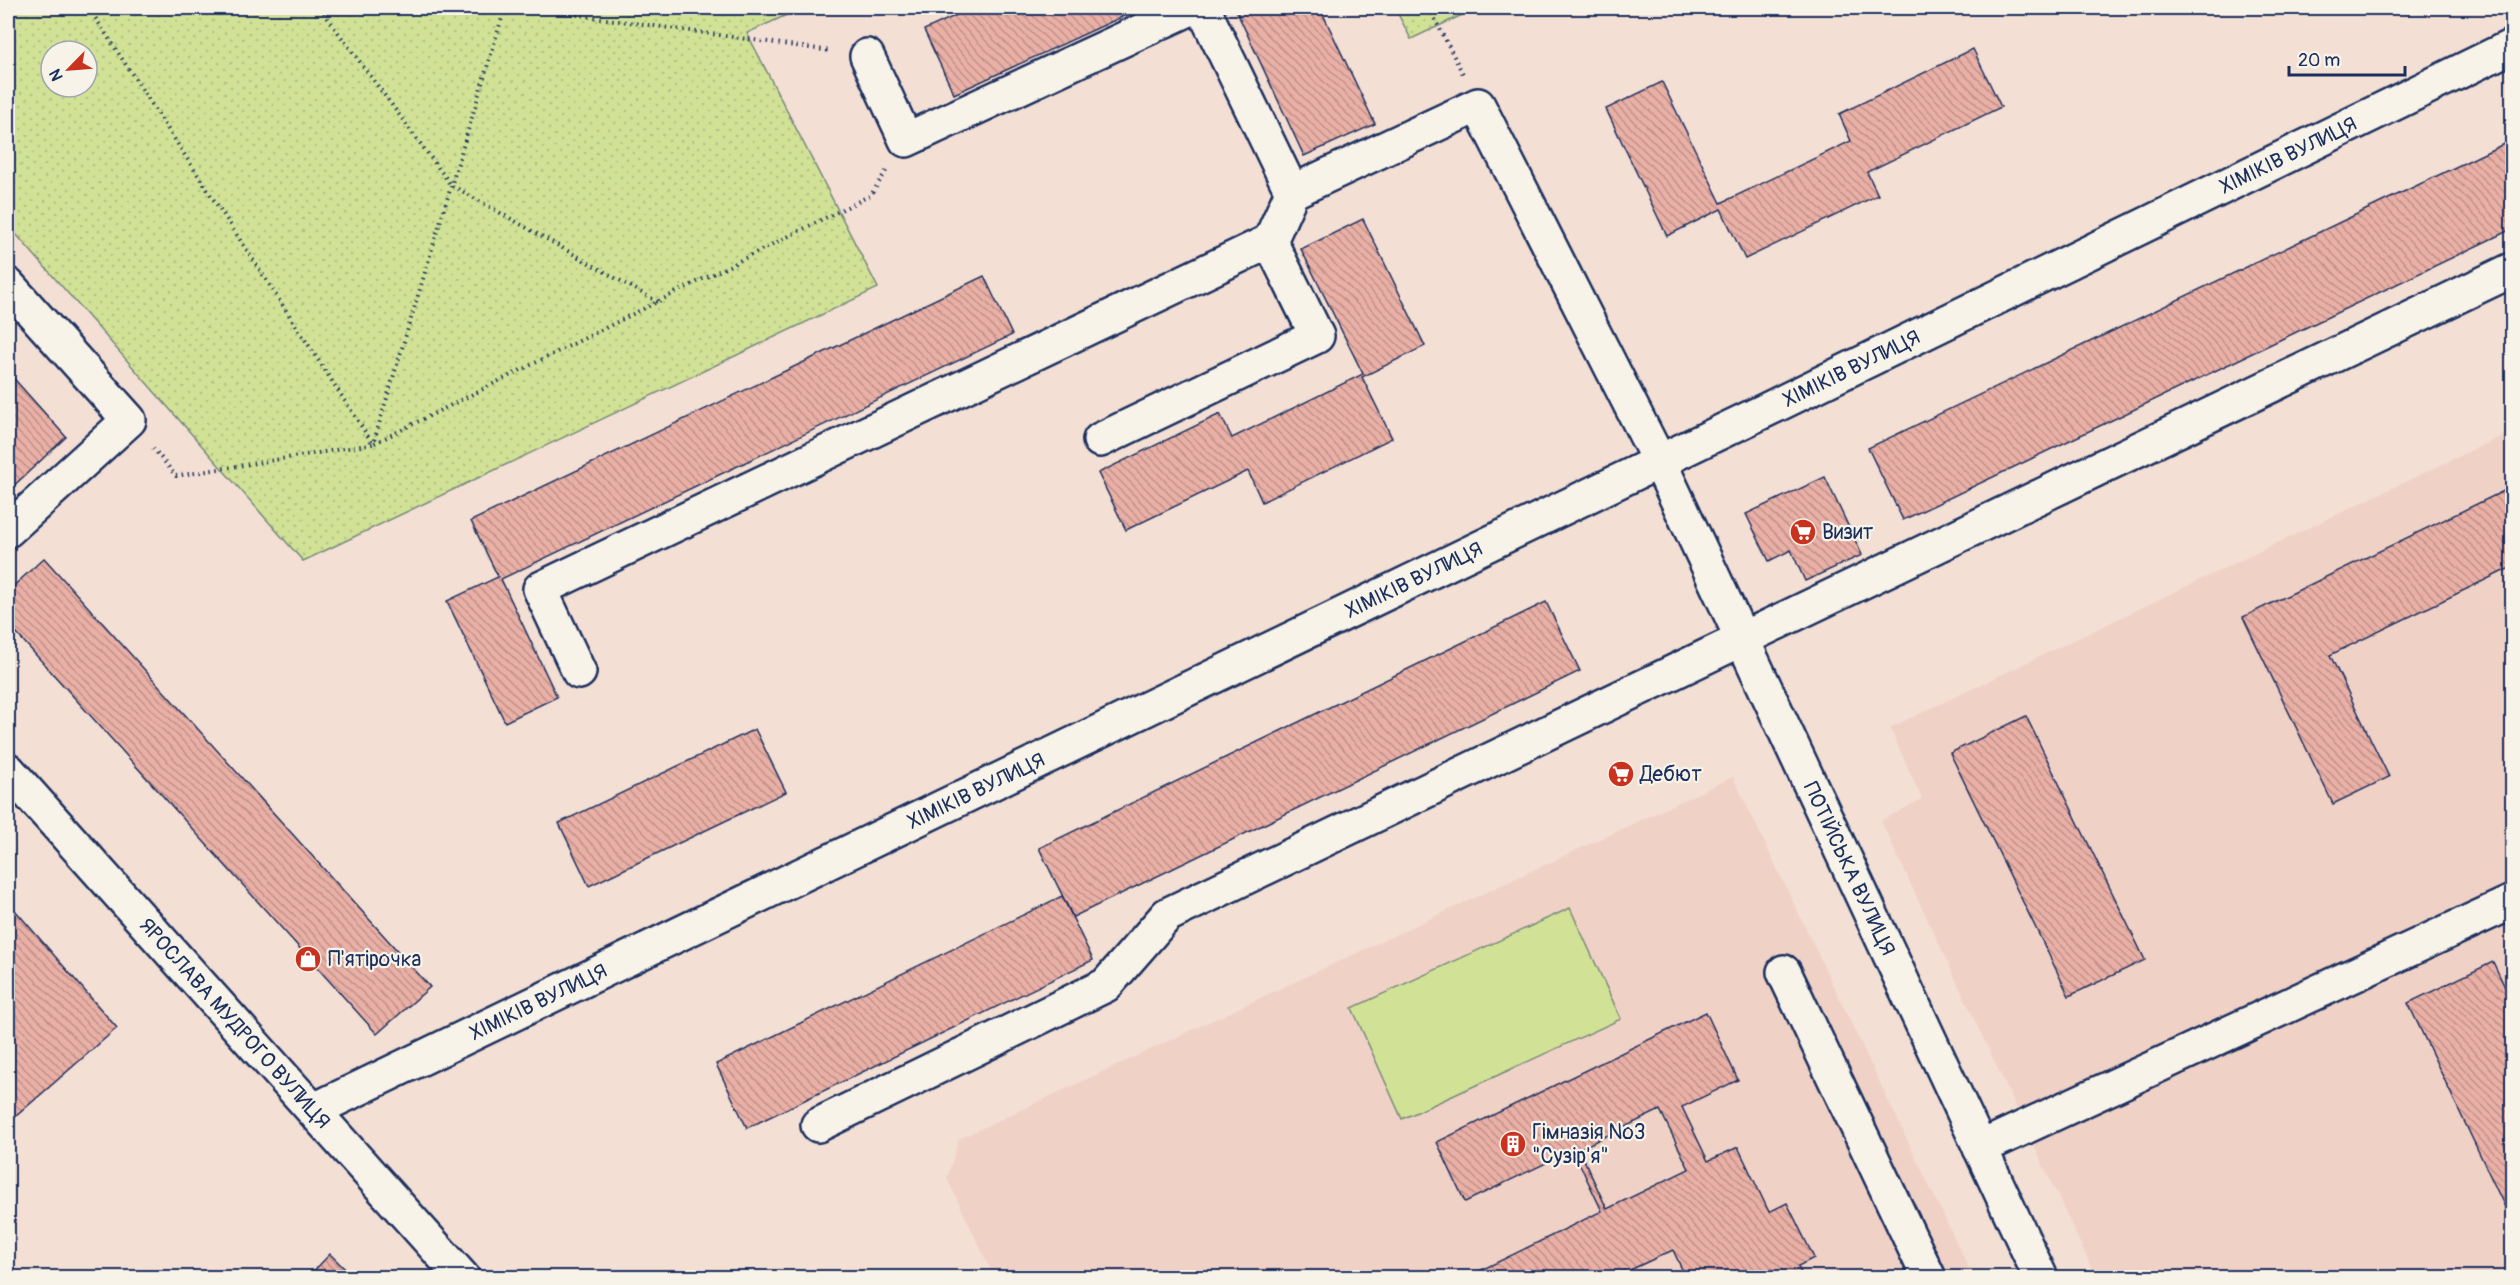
<svg xmlns="http://www.w3.org/2000/svg" width="2520" height="1285" font-family="Pangolin,sans-serif">
<defs>
<pattern id="grass-dots" width="8" height="8" patternUnits="userSpaceOnUse" patternTransform="scale(1.5)"><rect width="8" height="8" fill="#d1e296"/><path d="M2 2h.1M6 6h.1" fill="none" stroke="#b3c284" stroke-width="1.8" stroke-linecap="round"/></pattern>
<pattern id="building-back-hatch" width="6" height="6" patternUnits="userSpaceOnUse" patternTransform="scale(1.5)"><rect width="6" height="6" fill="#eab0a6"/><path d="M-1 5l2 2M0 0l6 6M5-1l2 2" fill="none" stroke="#bd908a"/></pattern>
</defs>
<rect width="100%" height="100%" fill="#f3dfd4"/>
<filter id="ink" filterUnits="userSpaceOnUse"><feTurbulence type="fractalNoise" baseFrequency=".0167" numOctaves="2"/><feDisplacementMap in="SourceGraphic" scale="12" xChannelSelector="R" yChannelSelector="G"/><feConvolveMatrix kernelMatrix="1 2 1 2 8 2 1 2 1" color-interpolation-filters="sRGB"/></filter>
<g filter="url(#ink)">
<!-- built -->
<path fill="#f0d1c6" d="M2512,431v846h-416l-215,-456 41,-22 -32,-71z
M1733,777l240,500h-979l-47,-99 12,-39z"/>
<!-- grass -->
<path fill="url(#grass-dots)" stroke="#76887a" stroke-width="1.5" fill-rule="evenodd" d="M8,8h794l-55,25 131,255 -575,273 -295,-336zM51,51h36v36h-36z
M1395,8h82l-66,31z"/>
<!-- pitch -->
<path fill="#d1e296" stroke="#76887a" stroke-width="1.5" d="M1570,908l51,111 -219,100 -50,-111z"/>
<!-- building -->
<path fill="url(#building-back-hatch)" stroke="#1b2f5e" stroke-width="1.5" fill-rule="evenodd" d="M972,8h169l-187,86 -30,-64z
M1235,8h85l55,116 -71,32z
M1973,49l28,58 -134,65 11,23 -133,64 -24,-50 -54,27 -61,-127 56,-27 59,121 130,-62 -12,-27z
M2512,140v89l-609,291 -35,-72z
M1363,219l62,127 -63,31 30,61 -130,64 -14,-31 -122,59 -28,-57 122,-59 12,24 131,-64 -62,-125z
M984,276l28,59 -511,244 56,118 -52,25 -58,-121 51,-24 -27,-56z
M8,372l58,65 -58,54z
M1825,477l37,78 -57,26 -14,-31 -22,11 -23,-47z
M2512,487v80l-182,88 59,122 -56,27 -90,-187z
M44,558l386,429 -53,47 -369,-410v-33z
M1546,602l34,69 -507,246 -34,-69z
M2026,716l119,244 -76,36 -119,-243z
M755,729l31,63 -197,94 -30,-63z
M1062,896l31,64 -346,168 -31,-64z
M8,902l109,126 -109,95z
M2493,962l19,40v220l-104,-219z
M1706,1012l32,68 -56,27 26,54 30,-14 31,65 18,-9 27,55 -16,8 5,12h-117l-13,-28 -43,20 3,8h-6l-3,-7 -14,7h-145l137,-67 -29,-61 -108,52 -28,-60zM1660,1110l29,59 -82,40 -28,-60z
M330,1254l24,24h-47z"/>
<g fill="none" stroke-linecap="round" stroke-linejoin="round">
<defs>
<g id="minor">
<path d="M1203,8l89,184"/>
<path d="M867,56l39,84 285,-132"/>
<path d="M8,285l121,135 -121,110"/>
<path id="s1" d="M1100,440l217,-104 -47,-95 22,-49 186,-87 181,356 382,817"/>
<path d="M579,672l-39,-83 730,-348"/>
<path id="s2" d="M8,770l455,508"/>
<path d="M1784,972l145,306"/>
<path id="s3" d="M314,1110l1448,-698 750,-366"/>
<path d="M818,1125l288,-140 61,-70 1345,-645"/>
<path d="M1980,1148l532,-246"/>
</g>
</defs>
<!-- minor casing -->
<use href="#minor" stroke="#1b2f5e" stroke-width="38"/>
<!-- path -->
<path stroke="#1b2f5e" stroke-width="4" stroke-dasharray="1.5 4.5" stroke-linecap="butt" d="M89,8l284,436 498,-249 17,-27
M320,8l131,177 207,117
M529,8l302,43
M1429,8l34,66
M153,448l23,28 197,-32 132,-436"/>
<!-- minor -->
<use href="#minor" stroke="#f7f3e8" stroke-width="33"/>
</g>
</g>
<!-- icons -->
<defs>
<symbol id="supermarket-disc" viewBox="-11 -11 22 22"><circle r="9.5" fill="#c8321e" stroke="#f7f3e8"/><path d="M-6-5.5h2.5l.6 2H6L4.5 2H-2.5L-4.4-4H-6ZM-1.5 3.2a1.3 1.3 0 1 0 .1 0ZM3 3.2a1.3 1.3 0 1 0 .1 0Z" fill="#fff"/></symbol>
<symbol id="shop-disc" viewBox="-11 -11 22 22"><circle r="9.5" fill="#c8321e" stroke="#f7f3e8"/><path d="M-5-2.5h2.3a2.7 3.5 0 0 1 5.4 0H5L5.5 6h-11ZM-1.5-2.5h3a1.5 2.3 0 0 0-3 0Z" fill="#fff"/></symbol>
<symbol id="building-disc" viewBox="-11 -11 22 22"><circle r="9.5" fill="#c8321e" stroke="#f7f3e8"/><path d="M-4-6H4V6H1V3H-1V6H-4ZM-2.5-4.3h1.7v1.8h-1.7ZM.8-4.3h1.7v1.8H.8ZM-2.5-1h1.7V.8h-1.7ZM.8-1h1.7V.8H.8Z" fill="#fff"/></symbol>
</defs>
<g fill-rule="evenodd">
<use href="#supermarket-disc" x="1788" y="517" width="30" height="30"/>
<use href="#supermarket-disc" x="1606" y="759" width="30" height="30"/>
<use href="#shop-disc" x="293" y="944" width="30" height="30"/>
<use href="#building-disc" x="1498" y="1129" width="30" height="30"/>
</g>
<g text-anchor="middle" dominant-baseline="central" stroke-width="4.5" stroke-linejoin="round" paint-order="stroke">
<!-- street labels -->
<g font-size="21" fill="#1b2f5e" stroke="#f7f3e8">
<text stroke="none"><textPath href="#s3" startOffset="2193">ХІМІКІВ ВУЛИЦЯ</textPath></text>
<text stroke="none"><textPath href="#s3" startOffset="1707">ХІМІКІВ ВУЛИЦЯ</textPath></text>
<text stroke="none"><textPath href="#s3" startOffset="1221">ХІМІКІВ ВУЛИЦЯ</textPath></text>
<text stroke="none"><textPath href="#s3" startOffset="735">ХІМІКІВ ВУЛИЦЯ</textPath></text>
<text stroke="none"><textPath href="#s1" startOffset="1455">ПОТІЙСЬКА ВУЛИЦЯ</textPath></text>
<text stroke="none"><textPath href="#s3" startOffset="249">ХІМІКІВ ВУЛИЦЯ</textPath></text>
<text stroke="none"><textPath href="#s2" startOffset="340">ЯРОСЛАВА МУДРОГО ВУЛИЦЯ</textPath></text>
</g>
<!-- poi labels -->
<g font-size="21" fill="#1b2f5e" stroke="#f7f3e8" text-anchor="start">
<text x="1822" y="532">Визит</text>
<text x="1640" y="774">Дебют</text>
<text x="328" y="959">П'ятірочка</text>
<text x="1532" y="1132">Гімназія №3<tspan x="1532" dy="24">"Сузір'я"</tspan></text>
</g>
</g>
<!-- margin -->
<rect width="2520" height="1285" fill="none" stroke="#f7f3e8" stroke-width="30"/>
<rect x="15" y="15" width="2490" height="1255" fill="none" stroke="#1b2f5e" stroke-width="2" filter="url(#ink)"/>
<!-- north arrow -->
<g transform="translate(69 69) rotate(245)"><circle r="28" fill="#f7f3e8" stroke="#9fa5b1" stroke-width="1.5"/>
<path d="M0-4.5L10 22L0 15L-10 22Z" fill="#c8321e"/>
<text y="-9" font-size="16" font-weight="bold" text-anchor="middle" fill="#1b2f5e">N</text>
</g>
<!-- scale -->
<path d="M2289 66v9h116v-9" fill="none" stroke="#1b2f5e" stroke-width="3"/>
<text x="2298" y="66" font-size="18" fill="#1b2f5e" stroke="#f7f3e8" stroke-width="4.5" paint-order="stroke">20 m</text>
</svg>
